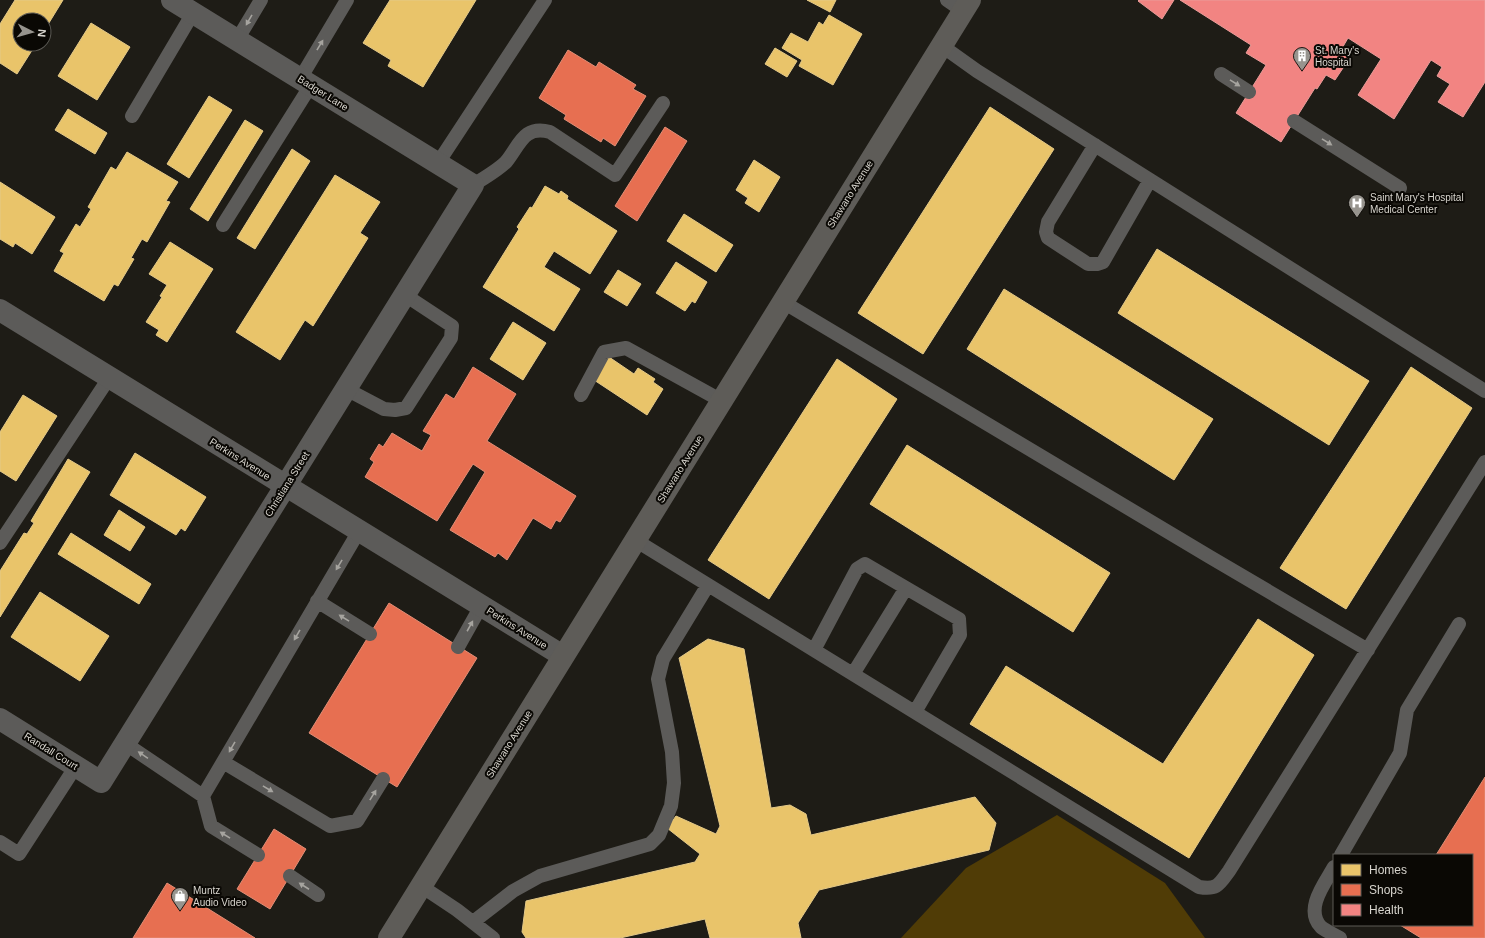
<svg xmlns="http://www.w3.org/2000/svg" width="1485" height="938" font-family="Helvetica,sans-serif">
<rect width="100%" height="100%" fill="#1e1c16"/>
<!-- forest -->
<path fill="#503c06" d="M1057,815l108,68 40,55h-304l65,-70z"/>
<!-- homes -->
<path fill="#e9c46a" stroke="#e4c988" d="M15,0h48l-19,31v-11h-24v24h16l-19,30 -17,-11v-39z
M390,0h86l-53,87 -35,-21 3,-6 -28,-17z
M807,0h29l-6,12z
M829,15l33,19 -29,51 -34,-19 3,-6 -20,-12 9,-15 17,9 11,-20 4,3z
M91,23l39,24 -33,53 -39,-24z
M775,48l22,13 -10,16 -22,-13z
M209,96l23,14 -43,68 -22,-14z
M990,107l64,42 -131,205 -65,-41z
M68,109l39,24 -12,21 -40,-24z
M245,120l18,11 -55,90 -18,-12z
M292,149l18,12 -55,88 -18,-11z
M127,152l51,30 -12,19 4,1 -23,40 -5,-3 -11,19 3,1 -16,27 -4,-2 -10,17 -50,-30 10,-18 -4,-2 16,-27 4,3 11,-18 -3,-2 23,-40 5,3z
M754,160l26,17 -21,35 -14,-9 3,-5 -12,-8z
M335,175l45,27 -20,31 8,5 -55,88 -8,-6 -25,40 -44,-28z
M0,182l55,35 -23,37 -17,-11 -2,4 -13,-8z
M545,186l14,8 2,-3 7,5 -1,3 50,32 -27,43 -36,-23 -10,16 36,22 -26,42 -71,-44 36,-58 -2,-2 13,-20 2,1z
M684,214l49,31 -17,27 -49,-31z
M170,242l43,27 -46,73 -11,-7 3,-5 -13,-8 16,-25 -2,-1 7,-11 -18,-11z
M1157,249l212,132 -40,64 -211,-132z
M676,262l31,20 -12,21 -3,-2 -7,10 -29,-18z
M618,270l23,14 -14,22 -23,-14z
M1004,289l209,130 -39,61 -207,-131z
M513,322l33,21 -23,37 -33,-21z
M609,357l25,17 4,-6 17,11 -2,3 10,7 -16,26 -53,-35z
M837,359l60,40 -128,200 -61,-39z
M1411,367l61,41 -126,201 -66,-41z
M23,395l34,21 -41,65 -16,-10v-39z
M907,445l203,128 -37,59 -203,-128z
M135,453l71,44 -21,34 -4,-3 -5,7 -66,-40z
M68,459l22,13 -90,145v-46l24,-38 3,1 7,-11 -3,-2z
M119,510l26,17 -15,24 -26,-16z
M71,533l80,51 -12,20 -81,-50z
M40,592l69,44 -29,45 -69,-44z
M1258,619l56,36 -125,203 -219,-134 36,-58 157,98z
M708,639l36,10 27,159 19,-3 16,9 5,21 164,-38 21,26 -7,27 -170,40 -21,33 3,15h-91l-5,-19 -85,19h-94l-4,-6 4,-31 169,-39 5,-8 -33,-26 9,-12 40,18 4,-8 -41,-168z"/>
<!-- shops -->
<path fill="#e76f51" stroke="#e28e76" d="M568,50l28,17 3,-5 37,23 -3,4 13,7 -31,50 -12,-8 -2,4 -37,-23 2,-4 -27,-17z
M665,127l22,14 -50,80 -22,-15z
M473,367l43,27 -29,47 89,55 -16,26 -4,-2 -5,9 -18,-11 -26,42 -9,-7 -3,4 -45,-27 35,-58 -12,-8 -36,57 -72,-44 9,-15 -4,-3 9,-15 4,3 9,-14 30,18 9,-16 -8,-4 23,-37 8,5z
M389,603l88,55 -80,129 -88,-54z
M1485,777v161h-64l-21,-13h72v-70h-36z
M274,829l32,20 -36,60 -33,-20z
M167,883l88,55h-122z"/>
<!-- health -->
<path fill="#f28482" stroke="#ea9c99" d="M1139,0h35l-12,19 -24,-18z
M1180,0h305v82l-22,35 -25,-15 12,-18 -13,-8 5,-9 -11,-7 -37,59 -36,-24 23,-36 -33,-21 -7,12 10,6 -16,24 -9,-5 -9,14 -2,-1 -34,54 -45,-29 30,-48 -20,-12 5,-8z"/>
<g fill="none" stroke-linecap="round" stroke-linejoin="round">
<!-- lane -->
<path stroke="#5c5b59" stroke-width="14" d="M947,0l16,11
M237,40l24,-40
M942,46l35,25 508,320
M1221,74l28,18
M300,79l47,-79
M132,116l61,-103
M1294,121l106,67
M1095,145l-47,77 -2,10 2,6 40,26h9l6,-2 47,-82
M438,163l107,-163
M473,185c10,-6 25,-15 33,-23 14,-17 17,-37 44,-30l65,43 48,-72
M223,225l88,-140
M783,302l427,255 158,93
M346,389l38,20 11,1 11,-2 45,-70 1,-12 -47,-31
M581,395l23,-43 22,-4 96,53
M635,540l564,347c18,3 20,-2 30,-16l256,-409
M0,543l109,-165
M317,601l53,33
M458,647l23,-41
M814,650l43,-81 8,-5 94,55 1,16 -45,77
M853,674l53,-86
M126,744l77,52 156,-265
M223,762l107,64 27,-5 26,-42
M203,796l8,30 47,29
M0,842l19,12 57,-88
M1341,855l59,-102 7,-43 52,-86
M1334,867c-9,16 -30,42 -13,60 5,4 14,8 19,11
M290,876l28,19
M421,886l36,24 36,28
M473,922l40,-31 27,-15 110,-32 9,-9 12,-29 3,-23 -2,-31 -14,-73 5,-20 45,-74"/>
<!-- street -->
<path stroke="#5c5b59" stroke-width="22" d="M0,310l563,346
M0,719l101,63 372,-597 -301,-185"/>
<!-- primary -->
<path stroke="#5e5c58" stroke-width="22" d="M389,938l581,-938"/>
</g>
<!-- one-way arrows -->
<defs><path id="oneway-solid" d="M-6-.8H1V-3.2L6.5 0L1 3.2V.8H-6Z"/></defs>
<g fill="#a6a49f">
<use href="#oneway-solid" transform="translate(249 20) rotate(120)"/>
<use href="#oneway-solid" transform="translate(320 45) rotate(-59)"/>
<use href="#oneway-solid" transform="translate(1235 83) rotate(32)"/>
<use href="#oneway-solid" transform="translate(1327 142) rotate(32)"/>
<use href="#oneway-solid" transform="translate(339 565) rotate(121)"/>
<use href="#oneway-solid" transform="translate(344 618) rotate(-148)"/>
<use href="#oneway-solid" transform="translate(470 626) rotate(-61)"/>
<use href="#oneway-solid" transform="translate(297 635) rotate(120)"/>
<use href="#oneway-solid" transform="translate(232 747) rotate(120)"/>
<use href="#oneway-solid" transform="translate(143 755) rotate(-146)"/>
<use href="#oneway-solid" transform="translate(268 789) rotate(31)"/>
<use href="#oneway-solid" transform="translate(373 795) rotate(-58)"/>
<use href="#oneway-solid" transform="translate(225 835) rotate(-148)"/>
<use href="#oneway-solid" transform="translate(304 886) rotate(-147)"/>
</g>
<!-- icons -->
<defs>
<symbol id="building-pin" viewBox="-11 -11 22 30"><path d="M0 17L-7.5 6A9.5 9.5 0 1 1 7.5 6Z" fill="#97948e" stroke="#0a0804"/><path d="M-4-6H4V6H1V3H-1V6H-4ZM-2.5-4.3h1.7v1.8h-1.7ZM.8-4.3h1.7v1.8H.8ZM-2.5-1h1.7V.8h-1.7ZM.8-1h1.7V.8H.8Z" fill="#fff"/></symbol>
<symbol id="hospital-pin" viewBox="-11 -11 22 30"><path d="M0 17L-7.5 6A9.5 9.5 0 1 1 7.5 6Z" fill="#97948e" stroke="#0a0804"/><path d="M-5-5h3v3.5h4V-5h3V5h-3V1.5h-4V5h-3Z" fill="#fff"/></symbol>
<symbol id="shop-pin" viewBox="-11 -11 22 30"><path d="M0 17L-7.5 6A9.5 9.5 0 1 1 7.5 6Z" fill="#97948e" stroke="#0a0804"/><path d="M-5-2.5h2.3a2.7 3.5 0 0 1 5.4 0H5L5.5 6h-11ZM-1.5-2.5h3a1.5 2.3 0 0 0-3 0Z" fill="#fff"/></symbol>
</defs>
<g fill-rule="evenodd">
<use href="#building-pin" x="1292" y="46" width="20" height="27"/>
<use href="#hospital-pin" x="1347" y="193" width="20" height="27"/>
<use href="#shop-pin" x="170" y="886" width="20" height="27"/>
</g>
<g text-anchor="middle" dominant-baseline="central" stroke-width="4" stroke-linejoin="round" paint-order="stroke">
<!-- poi labels -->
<g font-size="10" fill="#d8d5ce" stroke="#0a0804" text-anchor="start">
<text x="1315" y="50">St. Mary's<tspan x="1315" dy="12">Hospital</tspan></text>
<text x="1370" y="197">Saint Mary's Hospital<tspan x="1370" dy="12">Medical Center</tspan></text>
<text x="193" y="890">Muntz<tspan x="193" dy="12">Audio Video</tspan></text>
</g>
<!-- street labels -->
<g font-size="10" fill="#d8d5ce" stroke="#0a0804">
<text transform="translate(323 93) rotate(32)">Badger Lane</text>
<text transform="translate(850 194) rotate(-58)">Shawano Avenue</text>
<text transform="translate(240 459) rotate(32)">Perkins Avenue</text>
<text transform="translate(680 469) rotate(-58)">Shawano Avenue</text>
<text transform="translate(287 484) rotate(-58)">Christiana Street</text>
<text transform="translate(517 628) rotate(32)">Perkins Avenue</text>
<text transform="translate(509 744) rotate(-58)">Shawano Avenue</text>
<text transform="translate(51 751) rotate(32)">Randall Court</text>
</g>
</g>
<!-- legend -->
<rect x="1333" y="854" width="140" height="72" fill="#0a0804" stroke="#5c5a55"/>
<rect x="1341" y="864" width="20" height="12" fill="#e9c46a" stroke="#5c5a55"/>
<text x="1369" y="874" font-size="12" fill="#d8d5ce">Homes</text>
<rect x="1341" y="884" width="20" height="12" fill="#e76f51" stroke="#5c5a55"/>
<text x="1369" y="894" font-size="12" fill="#d8d5ce">Shops</text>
<rect x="1341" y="904" width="20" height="12" fill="#f28482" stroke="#5c5a55"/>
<text x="1369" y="914" font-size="12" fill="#d8d5ce">Health</text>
<!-- north arrow -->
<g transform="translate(32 32) rotate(96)"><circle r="19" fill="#0a0804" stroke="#5c5a55"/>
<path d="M0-3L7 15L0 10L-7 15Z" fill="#97948e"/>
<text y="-6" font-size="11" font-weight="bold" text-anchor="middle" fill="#d8d5ce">N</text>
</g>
</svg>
